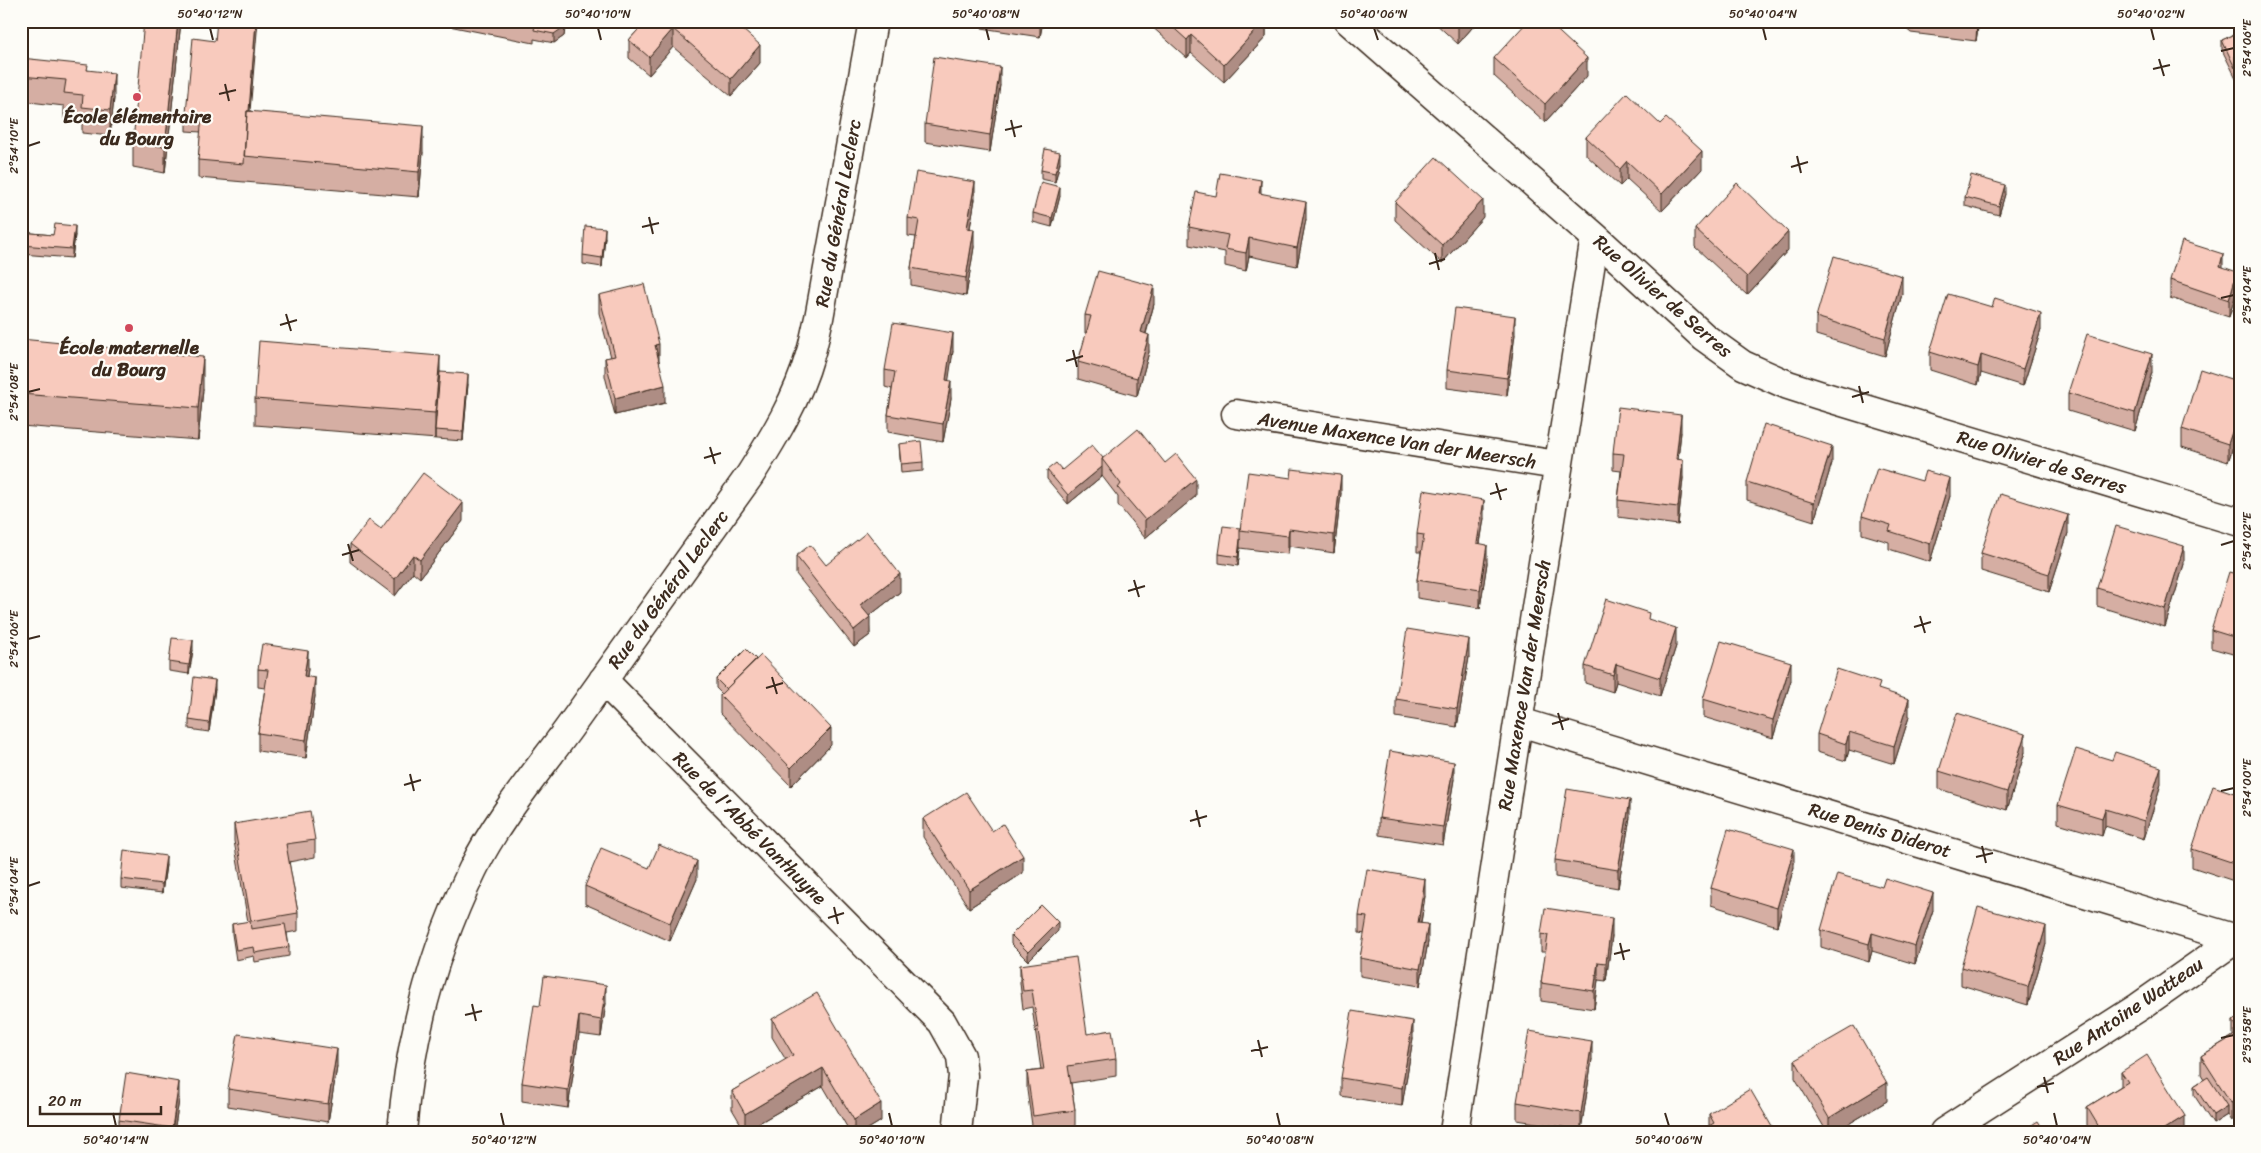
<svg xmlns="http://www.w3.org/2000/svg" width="2261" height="1153" font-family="Sriracha,sans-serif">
<rect width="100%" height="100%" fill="#fdfcf7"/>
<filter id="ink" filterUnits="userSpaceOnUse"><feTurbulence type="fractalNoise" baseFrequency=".02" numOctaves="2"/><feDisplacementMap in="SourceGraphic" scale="10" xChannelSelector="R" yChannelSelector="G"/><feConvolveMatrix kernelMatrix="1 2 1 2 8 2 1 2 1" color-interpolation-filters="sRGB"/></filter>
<g filter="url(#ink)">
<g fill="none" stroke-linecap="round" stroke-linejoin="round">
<defs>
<path id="minor" d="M1349,21l246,216 109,100 39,28 45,20 31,10 421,127
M1236,414l321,51
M603,680l339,342 19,34 2,20 -6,56
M1520,722l720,218
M402,1132c7,-91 31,-181 71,-263 23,-48 64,-97 96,-141 60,-85 121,-169 181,-253 24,-38 48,-77 60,-120 4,-12 6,-25 9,-37l54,-297
M1454,1132c48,-298 92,-597 141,-895
M1944,1132l195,-125 97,-68"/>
</defs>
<!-- minor casing -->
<use href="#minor" stroke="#3b2a1e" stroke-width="31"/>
<!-- minor -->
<use href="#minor" stroke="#fdfcf7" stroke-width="28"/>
</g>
<!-- wall -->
<path fill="#d5aea3" stroke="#3b2a1e" d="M181,21l-16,152 -32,-6v-25z
M444,21h122l-2,15 -10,7 -20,-4v4l-90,-18z
M646,21h87l27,42 -29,33 -58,-49 -24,28 -20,-17v-18z
M982,21h61l-3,16 -58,-9z
M1150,21h116v16l-42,45 -33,-29 -4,5 -37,-33z
M1433,21h45l-20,23z
M1897,21h82l-3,20 -65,-8z
M2240,32v54l-18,-36v-10z
M21,58l67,12 26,28 -4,38 -28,-3v-12l-18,-2v-13l-43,-5z
M1494,58l93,18 -42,46 -51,-46z
M1000,85l-10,67 -65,-10v-18z
M250,111l173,41 -4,45 -221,-19v-18l3,-28 -15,-1v-18z
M1660,124l42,45 -40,42 -35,-32 -7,7 -34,-31v-18z
M1060,162l-5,20 -14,-3v-9z
M1261,193l45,26 -9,47 -48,-10 -3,15 -21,-5v-14l-36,-7v-18l27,-31z
M2005,194l-6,21 -34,-9v-9z
M1060,196l-8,31 -19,-5v-9z
M975,199l-5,29 4,19 -8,49 -55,-11v-17l5,-31 -8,-1v-18z
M1395,202l88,15 -41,46 -47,-43z
M1695,229l93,21 -41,45 -52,-48z
M21,232l32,3h22l-3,23 -51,-4z
M605,237l-3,30 -19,-3v-9z
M2223,267l14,23 -8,27 -59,-19v-18z
M1902,294l-17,62 -69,-21v-18z
M599,295l60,66 6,42 -50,12 -10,-39v-18l6,-1 -12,-44z
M1154,304l-8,30 3,18 -12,44 -59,-17v-17l9,-29h-2v-18z
M1992,307l49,23 -18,56 -42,-13 -3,12 -48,-15v-18z
M1515,334l-8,62 -60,-8v-18z
M21,339l182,50 -5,51 -177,-14z
M953,351l-5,29 3,19 -8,43 -55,-10v-17l4,-26 -7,-2v-17z
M440,372l28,12 -5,57 -208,-16v-26z
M2152,372l-17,59 -67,-20v-18z
M2240,382v70l-8,-2 -4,12 -46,-15v-18z
M1681,432l-3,27 5,19 -5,47 -60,-8v-17l3,-29 -8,-1v-17z
M899,444l24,18v9l-22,2z
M1103,458l62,5 31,33 -51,42 -27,-33v-8l-16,-21 -34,28 -21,-25v-9h15z
M1832,463l-18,58 -67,-21v-18z
M1922,481l28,15 -20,66 -41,-13v-7l-27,-8v-18z
M1341,493l-7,60 -45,-7 -1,8 -48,-6 -2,18 -19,-3v-9l21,-26z
M1484,518l-4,26 7,19 -7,45 -63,-10v-18l4,-28h-4v-18z
M463,521l-43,57 -7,-6 -18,24 -45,-34v-18z
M2068,533l-19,59 -68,-21v-18z
M796,556l30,9 74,27 -31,24 1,19 -16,12 -58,-73z
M2184,564l-19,63 -68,-21v-18z
M2240,575v81l-29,-8v-18z
M1649,620l27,26 -16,50 -44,-14 -3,10 -28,-9v-17z
M193,650l-4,24 -20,-3v-9z
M1469,657l-12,70 -61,-10v-18z
M258,669h50l-1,7 8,20 -9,62 -48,-7v-18l7,-45 -7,-1z
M716,679l115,66 -40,41 -71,-73v-18l2,-1 -6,-6z
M1791,680l-18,58 -70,-21v-18z
M215,689l-6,43 -20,-3v-9z
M1880,690l29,27 -15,47 -45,-14 -3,11 -29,-9v-18z
M2025,752l-18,58 -68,-21v-18z
M1454,779l-11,66 -64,-10v-17z
M2161,784l-17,55 -39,-13 -3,10 -44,-13v-18z
M2240,795v88l-48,-16v-18z
M1630,817l-12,71 -63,-11v-17z
M923,819l69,12 31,42 -54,35 -46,-71z
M234,824l81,16v17l-26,5 9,51v18l-11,2 2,14v9l-34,6 -1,-6 -18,4 -4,-26v-10l16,-2 -14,-81z
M166,865l-4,28 -41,-5v-9z
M1794,867l-17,59 -66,-21v-17z
M649,868l48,11 -27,62 -85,-37v-18z
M1425,896l-4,27 7,19 -8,44 -60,-10v-18l5,-24 -6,-1v-17z
M1933,910l-18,54 -43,-13 -3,11 -48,-15v-17z
M1058,931l-30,30 -17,-17v-9z
M1541,934l71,2 -6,45 -8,-1 -4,29 -53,-8v-18l5,-31h-5z
M2046,944l-18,61 -67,-20v-18z
M1020,965l67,69 29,25v17l-45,7 4,27v18l-27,4h-15l-6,-42v-18l14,-2 -9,-63 -9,2 -3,-26z
M606,1003l-5,34 -22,-3 -11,74 -46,-7v-18l18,-77z
M2240,1017v98l-9,6 -4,-6 -14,9 -19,-29v-9l10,-7 -3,-5v-18l32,-20v-15z
M772,1019l109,102 -18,11h-13l-27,-46 -78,45 -13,-22v-18l54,-31 -14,-23z
M1413,1038l-11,68 -61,-10v-18z
M1592,1059l-11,71 -64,-10v-18z
M1795,1060l92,41 -52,31h-8l-32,-54z
M337,1067l-9,55 -100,-16v-17z
M2121,1072l64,60h-94l-4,-7v-18l34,-21z
M179,1100l-5,32h-55v-12z
M1709,1114l66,18 -66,-6z"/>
<!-- shaded-wall -->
<path fill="#ae8d84" stroke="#3b2a1e" d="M178,21h3l-16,152v-26z
M256,21h2l-12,135h-1z
M565,21h1l-2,15 -10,7v-9z
M1040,21h3l-3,16z
M1264,21h2v16l-42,45v-17z
M1462,21h16l-20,23v-18z
M1977,21h2l-3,20z
M673,29v18l-24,28v-18z
M1191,35v18l-4,5v-18z
M760,45v18l-29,33v-17z
M1587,58v18l-42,46v-18z
M1000,67v18l-10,67v-17z
M114,73v25l-4,38v-26z
M423,126v26l-4,45v-25z
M1702,151v18l-40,42v-17z
M1060,152v10l-5,20v-9z
M1627,161v18l-7,7v-17z
M1261,180v18l-2,-5z
M975,182v17l-8,46v-17z
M2005,185v9l-6,21v-9z
M1060,187v9l-8,31v-9z
M1483,200v17l-41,46v-18z
M1306,202v17l-9,47v-18z
M75,226v9l-3,23v-9z
M605,228v9l-3,30v-9z
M974,229v18l-8,49v-18z
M1788,232v18l-41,45v-18z
M1249,238v18l-3,15v-18z
M2223,254v18l-3,-6z
M2237,272v18l-8,27v-17z
M1902,276v18l-17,62v-18z
M1154,286v18l-13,46v-18z
M2041,313v17l-18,56v-17z
M1515,316v18l-8,62v-18z
M953,333v18l-7,47v-18z
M1149,335v17l-12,44v-18z
M659,344v18l-4,-17z
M2152,354v18l-17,59v-18z
M1981,355v18l-3,12v-18z
M440,356v25l-5,49v9v-26z
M203,357v32l-5,51v-32z
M468,374v10l-5,57v-9z
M951,381v18l-8,43v-18z
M665,385v18l-50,12v-17z
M1681,415v17l-5,45v-18z
M2232,432v18l-4,12v-18z
M1832,446v17l-18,58v-18z
M1683,460v18l-5,47v-18z
M1102,467v9l-34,28v-9z
M1341,475v18l-7,60v-18z
M1950,478v18l-20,66v-18z
M1196,479v17l-51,42v-18z
M1484,500v18l-7,43v-18z
M463,503v18l-43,57v-18z
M2068,515v18l-19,59v-18z
M1289,529v17l-1,8v-18z
M1240,539v9l-2,18v-9z
M1487,545v18l-7,45v-18z
M2184,546v18l-19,63v-18z
M413,555v17l-18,24v-17z
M900,574v18l-40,31v-18z
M870,617v18l-16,12v-17z
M1676,628v18l-16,50v-18z
M1469,639v18l-12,70v-18z
M193,640v10l-4,24v-9z
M308,651v18l-4,25v-18z
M1791,662v18l-18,58v-18z
M1616,664v18l-3,10v-17z
M315,678v18l-9,62v-18z
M215,680v9l-6,43v-9z
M1909,699v18l-15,47v-18z
M831,728v17l-40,41v-18z
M1849,732v18l-3,11v-17z
M2025,734v18l-18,58v-18z
M1454,762v17l-11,66v-18z
M2161,767v17l-17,55v-18z
M1630,800v17l-12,71v-18z
M2105,809v17l-3,10v-18z
M1794,849v18l-17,59v-18z
M166,856v9l-4,28v-9z
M1023,856v17l-54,35v-18z
M697,861v18l-27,62v-18z
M1425,879v17l-7,45v-18z
M1933,893v17l-18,54v-18z
M1612,918v18l-6,45v-18z
M1058,922v9l-30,30v-9z
M1428,924v18l-8,44v-17z
M2046,926v18l-18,61v-18z
M1872,933v18l-3,11v-18z
M1598,962v18l-4,29v-18z
M606,985v18l-5,34v-17z
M579,1016v18l-11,74v-18z
M1413,1021v17l-11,68v-18z
M1592,1041v18l-11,71v-17z
M337,1049v18l-9,55v-18z
M823,1068v18l-78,45v-17z
M179,1082v18l-5,32h-2z
M1887,1083v18l-52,31h-6v-14z
M2240,1097v18l-9,6v-18z
M881,1103v18l-18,11h-9v-12z
M2227,1106v9l-14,9v-9z
M2185,1116v16h-26z"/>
<!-- building -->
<path fill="#f8cabd" stroke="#3b2a1e" d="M144,21h34l-13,126 -32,-5z
M217,21h39l-7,90h-2l-3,53 -46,-4 4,-45 -16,-2 7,-75 22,3z
M515,21h20l-1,4z
M536,21h29l-1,6 -10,7 -20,-4z
M646,21h87l27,24 -29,34 -58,-50 -24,28 -20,-17z
M1166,21h98l-40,44 -33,-30 -4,5z
M1453,21h9l-4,5z
M1528,21h19l40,37 -42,46 -51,-46z
M1959,21h18l-1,2z
M2240,32v17l-5,2v17l-13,-28z
M2240,49v11l-5,-9z
M934,57l66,10 -10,68 -65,-11z
M21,58l67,7 -1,5 27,3 -4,37 -28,-3 1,-12 -19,-2 2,-13 -45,-4z
M1627,93l33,31 6,-6 36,33 -40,43 -35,-33 -7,8 -34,-32z
M247,111l176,15 -4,46 -175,-16z
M1045,149l15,3 -5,21 -14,-3z
M1436,157l47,43 -41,45 -47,-43z
M916,172l59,10 -8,46 7,1 -8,49 -55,-10 8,-48 -11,-2z
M1220,173l41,7 -2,13 47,9 -9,46 -48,-10 -3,15 -21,-4 3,-14 -39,-8 7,-35 20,4z
M1971,175l34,10 -6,21 -34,-9z
M1041,182l19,5 -8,31 -19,-5z
M1737,183l51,49 -41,45 -52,-48z
M55,224l20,2 -3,23 -51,-4v-13l32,3z
M585,226l20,2 -3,30 -19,-3z
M2182,241l41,13 -3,12 17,6 -8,28 -59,-20z
M1834,256l68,20 -17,62 -69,-21z
M1098,271l56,15 -13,46 8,3 -12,43 -59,-16 13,-46 -6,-1z
M644,284l15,60 -4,1 10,40 -50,13 -10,-40 10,-2 -16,-61z
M1948,294l44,13 3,-9 46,15 -18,56 -42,-14 -3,12 -48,-15z
M1455,308l60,8 -8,62 -60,-8z
M893,323l60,10 -7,47 5,1 -8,43 -55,-9 7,-43 -10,-2z
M2087,334l65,20 -17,59 -67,-20z
M21,339l182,18 -5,51 -177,-14z
M259,341l181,15 -5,57 -180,-14z
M2200,369l40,13v52l-8,-2 -4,12 -46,-15z
M440,372l28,2 -5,58 -28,-2z
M1618,407l63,8 -5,44 7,1 -5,47 -60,-7 6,-46 -11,-1z
M1764,424l68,22 -18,57 -67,-21z
M1138,429l27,34 11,-9 20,25 -51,41 -27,-32 3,-4 -19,-25z
M921,441l2,21 -22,2 -2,-20z
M1092,445l11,13 -1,1v8l-34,28 -21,-25 9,-7 6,7z
M1877,468l45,13 3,-10 25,7 -20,66 -41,-13 2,-6 -29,-9z
M1292,469l49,6 -7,60 -45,-6 -1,7 -48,-6 8,-58 43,6z
M423,473l40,30 -43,57 -7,-5 -18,24 -45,-35 19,-24 12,9z
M1423,490l61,10 -7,43 10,2 -7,45 -63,-10 7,-45 -7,-1z
M2000,494l68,21 -19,59 -68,-21z
M1223,526l17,2v11l-2,18 -19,-3z
M2116,526l68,20 -19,63 -68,-21z
M867,532l33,42 -40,31 10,12 -16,13 -58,-74 14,-11 16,20z
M2229,572l11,3v64l-29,-9z
M1606,599l43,14 -1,6 28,9 -16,50 -44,-14 -3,11 -28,-9z
M1407,629l62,10 -12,70 -61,-10z
M172,638l21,2 -4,25 -20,-3z
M1721,641l70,21 -18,58 -70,-21z
M262,644l46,7 -4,25 11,2 -9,62 -48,-7 10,-63 -10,-1z
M746,649l10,10 -30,30 -10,-10z
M761,655l70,73 -40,40 -71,-73z
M1837,669l43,14 -2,6 31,10 -15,47 -45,-14 -3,12 -29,-10z
M194,677l21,3 -6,43 -20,-3z
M1957,713l68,21 -18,58 -68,-21z
M2076,749l36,11 3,-8 46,15 -17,54 -39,-12 -3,9 -44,-13z
M1390,751l64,11 -11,65 -64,-9z
M2213,786l27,9v70l-48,-16z
M1567,789l63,11 -12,70 -63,-10z
M966,792l26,39 11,-7 20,32 -54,34 -46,-71z
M310,811l5,29 -29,4 12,69 -47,8 -17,-97z
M1728,829l66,20 -17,59 -66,-20z
M659,845l38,16 -27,62 -85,-37 16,-38 48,20z
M124,850l42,6 -4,28 -41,-5z
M1367,869l58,10 -7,44 10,1 -8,45 -60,-11 7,-41 -8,-1z
M1837,874l45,13 3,-9 48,15 -18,53 -43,-13 -3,11 -48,-14z
M1041,905l17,17 -30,30 -17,-17z
M1978,907l68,19 -18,61 -67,-20z
M1545,908l67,10 -6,45 -8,-1 -4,29 -53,-8 7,-48 -7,-1z
M250,921l1,8 34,-5 4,23 -34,6 -1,-6 -18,3 -4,-26z
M1076,957l11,77 25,-4 4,29 -48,7 7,44 -42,6 -6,-44 17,-2 -12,-80 -9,1 -3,-26z
M544,976l62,9 -5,35 -22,-4 -11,74 -46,-7 12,-78 6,1z
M817,993l64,110 -27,17 -31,-52 -78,46 -13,-23 61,-36 -21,-36z
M1352,1011l61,10 -11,67 -61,-10z
M2240,1017v14l-7,-10z
M1854,1026l33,57 -58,35 -34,-58z
M1529,1031l63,10 -11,72 -64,-11z
M2240,1032v65l-9,6 -30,-47z
M238,1034l99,15 -9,55 -100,-15z
M2147,1055l38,61 -26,16h-57l-15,-25 41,-25 -7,-10z
M126,1073l53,9 -7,46 -53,-8z
M2208,1077l19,29 -14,9 -19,-29z
M1750,1089l25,43h-76l15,-9 -5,-9z
M2038,1121l7,11h-24z
M1206,1127l6,5h-10z"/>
</g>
<!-- ticks -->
<path fill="none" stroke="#3b2a1e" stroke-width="2" d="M210,28l3,12M598,28l3,12M986,28l3,12M1374,28l4,12M1763,28l3,12M2151,28l3,12M2221,51l13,-3M2159,59l5,17M2153,69l17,-4M225,84l4,17M219,94l17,-4M1011,120l4,17M1005,130l17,-4M28,146l12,-4M1797,156l4,17M1791,167l17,-5M649,217l4,17M642,227l17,-4M1435,253l4,17M1429,264l16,-5M2221,298l13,-3M286,314l5,17M280,325l17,-5M1073,350l4,17M1066,361l17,-5M1859,386l4,17M28,392l12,-3M1852,397l17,-5M710,447l5,17M704,458l17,-5M1496,483l5,17M1490,494l17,-5M348,544l5,17M2221,545l13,-4M342,555l17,-5M1134,580l5,17M1128,591l17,-5M1920,616l5,17M1914,627l17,-5M28,639l12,-3M772,677l5,17M766,688l17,-5M1558,713l5,17M1552,724l17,-5M410,774l4,17M404,785l17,-5M2221,791l13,-3M1196,810l4,17M1190,821l17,-5M1982,846l4,17M1976,857l17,-4M28,886l12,-4M834,907l4,17M828,918l16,-5M1620,943l4,17M1614,954l16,-4M472,1004l4,17M465,1015l17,-4M2221,1038l13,-3M1258,1040l4,17M1251,1051l17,-4M2044,1077l4,16M2037,1087l17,-4M113,1113l3,13M501,1113l3,13M889,1113l3,13M1277,1113l3,13M1665,1113l4,13M2054,1113l3,13"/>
<!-- markers -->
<g fill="#d1495b" stroke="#fdfcf7" stroke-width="2">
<circle cx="137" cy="97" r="5"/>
<circle cx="129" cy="328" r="5"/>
</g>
<g text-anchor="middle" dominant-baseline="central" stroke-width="4.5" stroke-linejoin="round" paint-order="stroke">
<!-- poi labels -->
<g font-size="19" font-weight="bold" fill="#3b2a1e" stroke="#fdfcf7">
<text x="137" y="116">École élémentaire<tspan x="137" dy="22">du Bourg</tspan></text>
<text x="129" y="347">École maternelle<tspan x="129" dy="22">du Bourg</tspan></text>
</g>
<!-- street labels -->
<g font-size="19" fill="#3b2a1e" stroke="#fdfcf7">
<text transform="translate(838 213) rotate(-80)">Rue du Général Leclerc</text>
<text transform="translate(1663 296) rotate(41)">Rue Olivier de Serres</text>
<text transform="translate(1397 440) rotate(9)">Avenue Maxence Van der Meersch</text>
<text transform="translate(2042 462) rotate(17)">Rue Olivier de Serres</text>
<text transform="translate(668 589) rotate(-54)">Rue du Général Leclerc</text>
<text transform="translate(1524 685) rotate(-81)">Rue Maxence Van der Meersch</text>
<text transform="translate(750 828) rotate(45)">Rue de l'Abbé Vanthuyne</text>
<text transform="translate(1880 830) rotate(17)">Rue Denis Diderot</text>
<text transform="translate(2128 1011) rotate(-34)">Rue Antoine Watteau</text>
</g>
</g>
<!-- margin -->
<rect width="2261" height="1153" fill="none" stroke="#fdfcf7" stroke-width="55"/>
<!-- scale -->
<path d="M40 1106v8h121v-8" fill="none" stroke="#3b2a1e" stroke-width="2.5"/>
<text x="48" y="1106" font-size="15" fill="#3b2a1e" stroke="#fdfcf7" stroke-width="4" paint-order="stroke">20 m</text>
<rect x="28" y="28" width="2206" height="1098" fill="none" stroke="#3b2a1e" stroke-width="2"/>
<g font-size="12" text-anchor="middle" fill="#3b2a1e">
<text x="210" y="18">50°40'12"N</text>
<text x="598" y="18">50°40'10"N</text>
<text x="986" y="18">50°40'08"N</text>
<text x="1374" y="18">50°40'06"N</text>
<text x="1763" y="18">50°40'04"N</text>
<text x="2151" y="18">50°40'02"N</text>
<text transform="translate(2247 48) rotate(-90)" y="4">2°54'06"E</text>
<text transform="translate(14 146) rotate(-90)" y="4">2°54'10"E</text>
<text transform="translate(2247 295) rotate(-90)" y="4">2°54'04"E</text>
<text transform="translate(14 392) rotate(-90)" y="4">2°54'08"E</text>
<text transform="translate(2247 541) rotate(-90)" y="4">2°54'02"E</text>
<text transform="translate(14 639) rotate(-90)" y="4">2°54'06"E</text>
<text transform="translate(2247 788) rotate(-90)" y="4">2°54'00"E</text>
<text transform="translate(14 886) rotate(-90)" y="4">2°54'04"E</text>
<text transform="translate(2247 1035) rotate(-90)" y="4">2°53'58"E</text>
<text x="116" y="1144">50°40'14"N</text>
<text x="504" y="1144">50°40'12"N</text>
<text x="892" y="1144">50°40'10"N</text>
<text x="1280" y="1144">50°40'08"N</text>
<text x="1669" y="1144">50°40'06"N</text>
<text x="2057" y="1144">50°40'04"N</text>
</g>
</svg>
